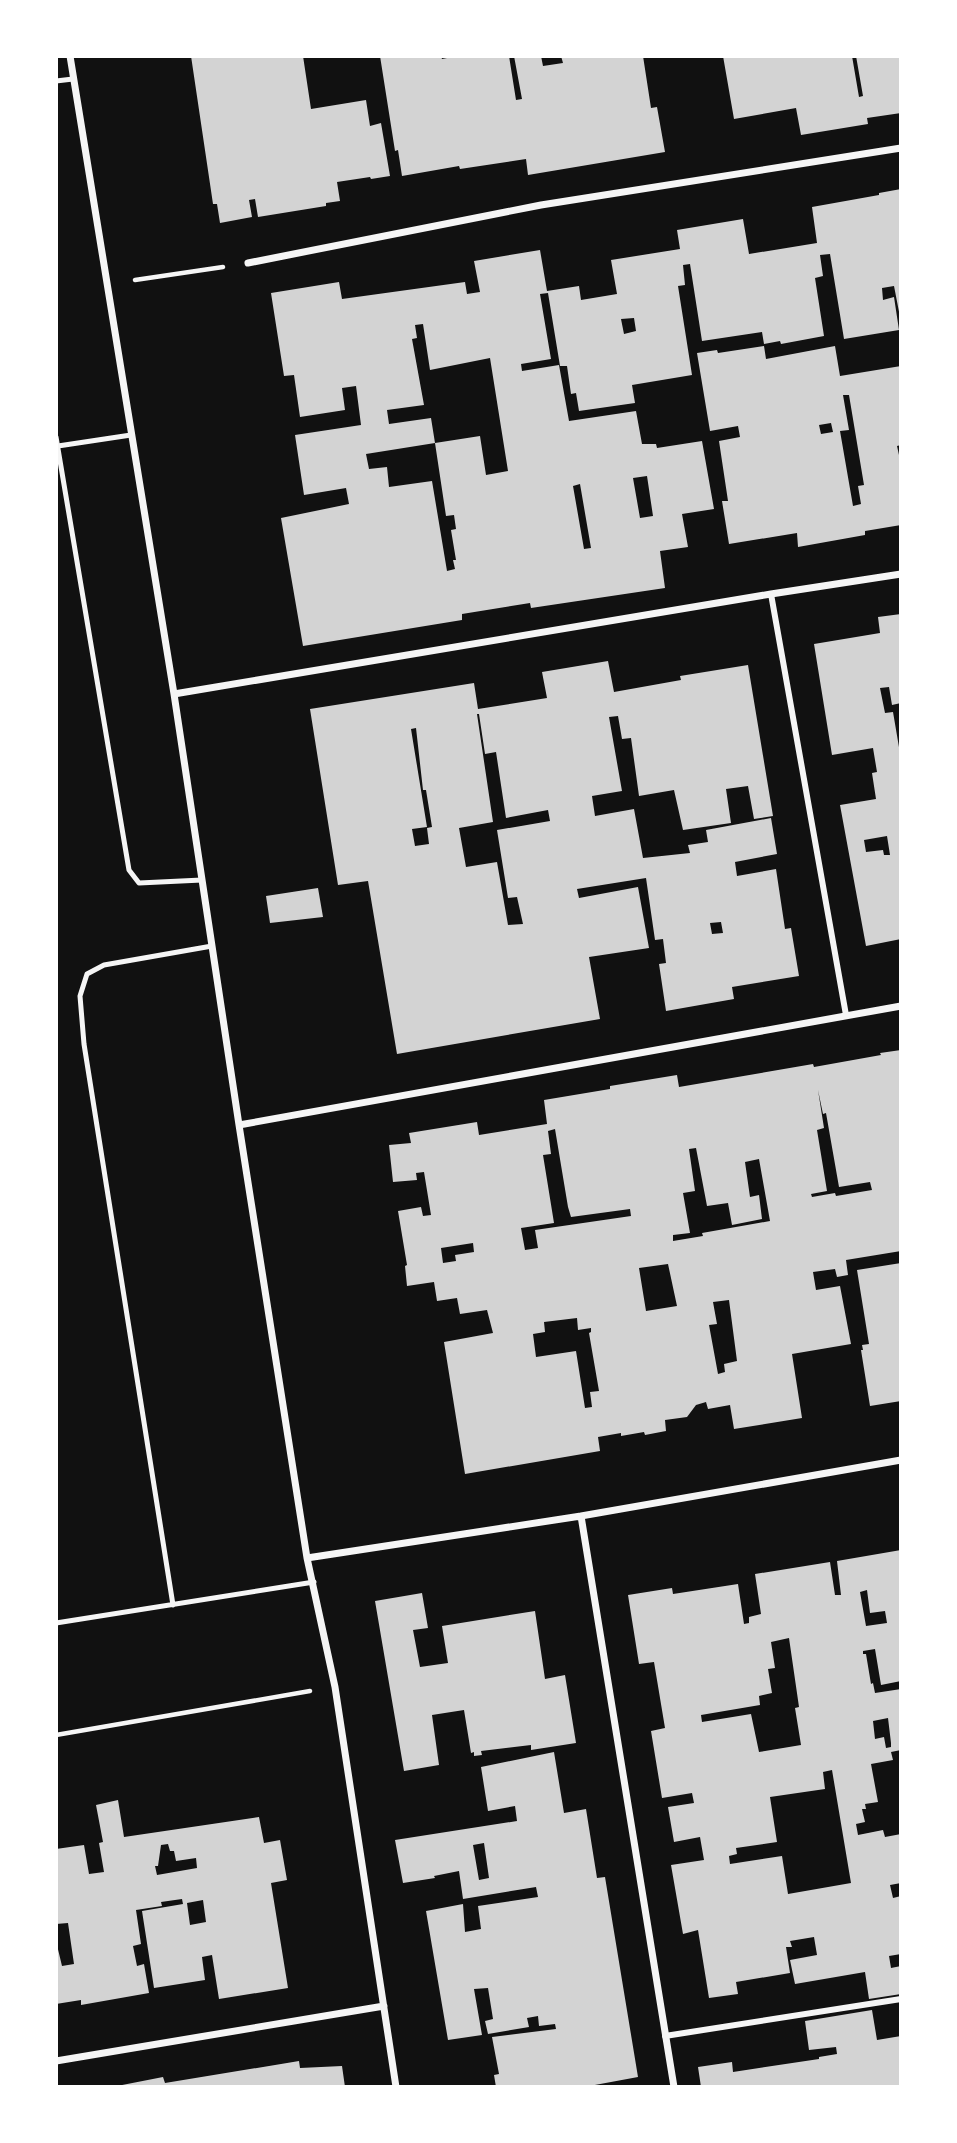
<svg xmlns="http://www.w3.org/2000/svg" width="957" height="2143" font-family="'Nunito Sans',sans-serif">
<rect width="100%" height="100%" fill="#111"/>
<!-- building -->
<path fill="#d3d3d3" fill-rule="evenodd" d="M191,56h112l8,53 55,-9 4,26 11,-3 9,53 -19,3 -1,-2 -33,5 3,19 -14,2v3l-68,11 -3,-18 -6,1 3,17 -32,6 -3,-19h-4z
M380,56h61l1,3 15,-3h52l7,44 6,-1 -8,-43h27l2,10 20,-3 -2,-7h82l8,52 6,-1 8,45 -137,23 -2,-16 -66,10 -1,-3 -57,10 -4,-26 -3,1z
M723,56h129l7,41 4,-1 -7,-40h45v57l-34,5 1,6 -67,11 -5,-27 -62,11z
M901,189v133l-7,-36 -12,2 1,12 11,-3 5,33 -55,9 -14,-85 -10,1 3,21 -8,2 9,58 -43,8 -1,-3 -16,3 -2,-12 -60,9 -12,-77 -7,1 2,20 -7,1 14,89 -60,10 3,18 -56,8 -3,-18 -5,1 -4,-28h-7l-12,-73 -8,1 11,65 -30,5 1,7 37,-6 10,56 67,-10 6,33h14l1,4 45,-7 12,68 -32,5 6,33 -28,4 5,37 -134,20 -1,-5 -68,11v6l-159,26 -22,-128 68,-14 -3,-16 -42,7 -9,-60 66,-10 -5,-39 -14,2 3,22 -45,7 -6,-42 -10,1 -13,-83 68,-11 3,17 123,-17 2,12 13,-2 -6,-31 66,-11 7,41 32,-5 2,14 36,-6 -6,-34 69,-11 -3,-19 66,-11 6,35 68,-11 -5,-36 67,-12v-2zM634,318l2,13 -12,3 -3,-15zM423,324l7,46 60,-12 18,113 -22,4 -6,-39 -45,7 11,73 8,-1 2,14 -5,1 5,30h-3l2,9 -8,2 -15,-90 -43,6 -2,-20 -18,2 -3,-15 69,-11 -4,-25 -42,6 -2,-14 37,-5 -12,-66 5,-1 -2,-13zM647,476l6,40 -13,2 -7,-40zM580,484l11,64 -7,1 -11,-63z
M764,346l2,13 69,-13 5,30 61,-10v79l-4,1 2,9h2v70l-36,6v4l-67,12 -1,-14 -68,11 -7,-43h6l-9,-60 21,-4 -2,-11 -28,5 -13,-78 20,-3 1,3zM843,395h6l15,90 -6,1 3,18 -8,2 -13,-75 9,-1zM831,423l2,9 -12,2 -2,-9z
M901,614v89l-9,2 -3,-18 -9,1 5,25 8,-1 8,47v180l-35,7 -26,-141 36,-6 -4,-26 5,-1 -4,-24 -41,7 -18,-111 66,-11 -2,-16zM887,836l3,19h-6l-1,-5 -17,2 -2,-12z
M608,661l6,31 67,-12 -1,-4 68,-11 25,151 -19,3 -6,-33 -22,3 5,34 -48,7 -9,-40 -35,6 -8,-58 -9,1 -4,-23 -9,1 13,74 -30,5 3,20 39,-7 9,49 47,-5 -2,-8 20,-3 -2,-12 65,-12 6,36 -42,8 2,14 39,-7 9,60 6,-1 8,48 -67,11 2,12 -68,12 -7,-47 7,-1 -3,-24 -8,1 -9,-62 -69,11 2,9 59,-11 11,61 -60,9 11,62 -203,35 -29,-173 -30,4 -28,-176 164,-26 4,26 69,-11 -5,-26zM477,714h2l6,40 11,-2 10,66 42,-8 2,11 -53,9 11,68 9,-1 6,27 -15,1 -11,-63 -31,5 -7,-39 34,-6zM416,728l7,62h3l6,37 -5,1 2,16 -14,2 -3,-17 15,-2 -16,-98zM721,922l2,11 -11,1 -2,-11z
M318,888l5,29 -53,6 -4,-27z
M901,1050v201l-55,9 2,15 -11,2 -2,-8 -22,3 3,18 24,-4 11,58 -59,10 10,64 -68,11 -4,-24 -22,4 -2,-7 -10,3 -9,12 -22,3 1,11 -21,4 -1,-3 -23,4v-3l-23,4 2,14 -135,23 -21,-132 49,-9 -6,-23 -27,4 -3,-16 -20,3 -3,-19 -27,4 -2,-20 2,-1 -9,-54 23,-4 2,9 8,-1 -7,-43 -8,1 1,7 -24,2 -4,-37 22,-2 -2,-10 68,-11 2,13 68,-11 -3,-24 66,-11v-3l67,-11 2,12 134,-23 1,3 67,-12 -1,-2zM818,1090l5,24 3,-1 13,74 31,-5 2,8 -36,6 -1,-3 -23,4 -1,-3 16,-3 -10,-61 7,-2zM555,1129l13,78 3,10 59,-8 1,7 -96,14 3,18 -13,2 -4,-22 33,-5 -11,-68 8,-1 -3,-23zM696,1148l11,58 21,-3 4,22 30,-6 -3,-24 -9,2 -5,-35 14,-3 11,62 -68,12 1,3 -30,5v-6l17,-2 -7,-40 12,-2 -6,-42zM473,1243l1,9 -19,3 1,6 -13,2 -2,-15zM668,1264l9,42 -31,5 -7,-43zM729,1300l8,61 -13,3 1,8 -7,2 -9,-49 8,-1 -4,-22zM577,1318l1,12 13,-2v4l-2,1 10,58 -9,1 2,15 -7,1 -9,-57 -40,6 -3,-23 12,-2 -1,-10z
M901,1263v138l-31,5 -9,-56h2l-1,-5 7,-1 -12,-74z
M901,1550v131l-20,4 -6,-36 -12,2v3h3l5,30 2,-1 2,10 26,-4v61l-10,2 2,8 -22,4 7,38 -13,2 1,5h-4l3,13 -9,2 2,11 25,-5 2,7 16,-3v49l-11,2 3,13 8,-2v58l-12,2 2,12 10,-2v28l-32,5 -4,-27 -70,12 -5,-24 27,-5 -3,-18 -24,4 2,6h-6l4,26 -54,9 2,12 -29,4 -11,-68 -15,4 -12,-69 33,-5 -4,-23 -26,5 -6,-35 26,-4 -2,-10 -30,5 -11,-67 14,-3 -11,-66 -15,2 -11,-69 44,-7 1,6 65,-10 6,40 5,-1v-6l12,-3 -6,-40 75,-12 5,33h6l-4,-34zM867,1590l3,23 15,-2 2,12 -21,3 -6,-34zM789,1638l10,69 -4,1 6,37 -42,7 -8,-38 -49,8 -1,-7 59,-10 -1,-9 13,-3 -4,-24 7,-1 -4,-26zM888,1718l3,25v4l-5,1 -2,-11 -9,2 -2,-18zM832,1770l19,113 -63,11 -6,-38 -52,8 -1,-8 8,-2 -1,-6 41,-6 -7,-45 55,-8 -2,-17z
M422,1593l6,35 -15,2 7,37 28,-4 -6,-37 93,-15 10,68 20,-4 11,68 -45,7v-5l-50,6 1,4 -8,1v-4l-3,1 -7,-43 -32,5 7,50 -35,6 -29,-170z
M554,1752l10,61 22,-4 11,69 8,-1 33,200 -54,10h-88l-2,-12 5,-1 -7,-37 64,-8 -1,-5 -16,2 -1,-10 -11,2 2,9 -41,7 -3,-13 8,-2 -5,-31 -14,1 8,46 -34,5 -22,-129 37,-7 2,28 16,-3 -3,-23 60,-9 -2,-10 -73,12 -4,-28 -25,5 1,2 -32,5 -8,-43 122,-19 -2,-15 -27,5 -7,-44zM484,1843l5,35 -10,2 -6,-35z
M118,1800l6,37 135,-20 5,26 16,-3 7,40 -16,3 17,105 -69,11 -7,-44 -10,2 3,23 -51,8 -12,-77 41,-7 -1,-5 -21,3 1,4 -26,4 5,34 -8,2 4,20 7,-2 5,29 -68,12v-5l-25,4v-63l6,25 12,-2 -6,-41 -12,1v-75l28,-4 5,29 15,-2 -5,-29 4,-1 -7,-37zM168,1844l2,7h4l2,10 20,-3 1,10 -40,7 -2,-9h3l3,-21zM203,1900l3,22 -16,3 -3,-22z
M872,2010l5,30 24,-4v51h-200l-3,-20 34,-5 1,10 86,-13v-2l18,-3 -1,-7 -27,3 -4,-29z
M299,2061l1,7 42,-2 3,21h-233l51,-10 2,6z"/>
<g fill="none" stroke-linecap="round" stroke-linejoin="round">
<!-- path -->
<path stroke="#f5f5f5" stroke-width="4.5" d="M135,280l88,-13
M56,1735l254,-44"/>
<!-- service -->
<path stroke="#f5f5f5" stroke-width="5" d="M56,81l17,-2
M56,437l73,433 10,13 63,-3
M58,446l73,-11
M173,1605l-89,-561 -4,-48 7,-22 17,-9 108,-19
M56,1623l258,-41"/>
<!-- pedestrian -->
<path stroke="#f5f5f5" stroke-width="6" d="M771,594l75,421
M665,2036l236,-37"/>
<!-- minor -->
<path stroke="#f5f5f5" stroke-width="7" d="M70,56l104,638 65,431 68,433 28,129 61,400
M248,263l293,-58 360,-57
M174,694l597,-100 130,-20
M239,1125l662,-119
M581,1516l93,571
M307,1558l274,-42 320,-56
M56,2061l328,-55"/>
</g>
<!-- border -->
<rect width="957" height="2143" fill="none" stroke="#ffffff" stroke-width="116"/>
</svg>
